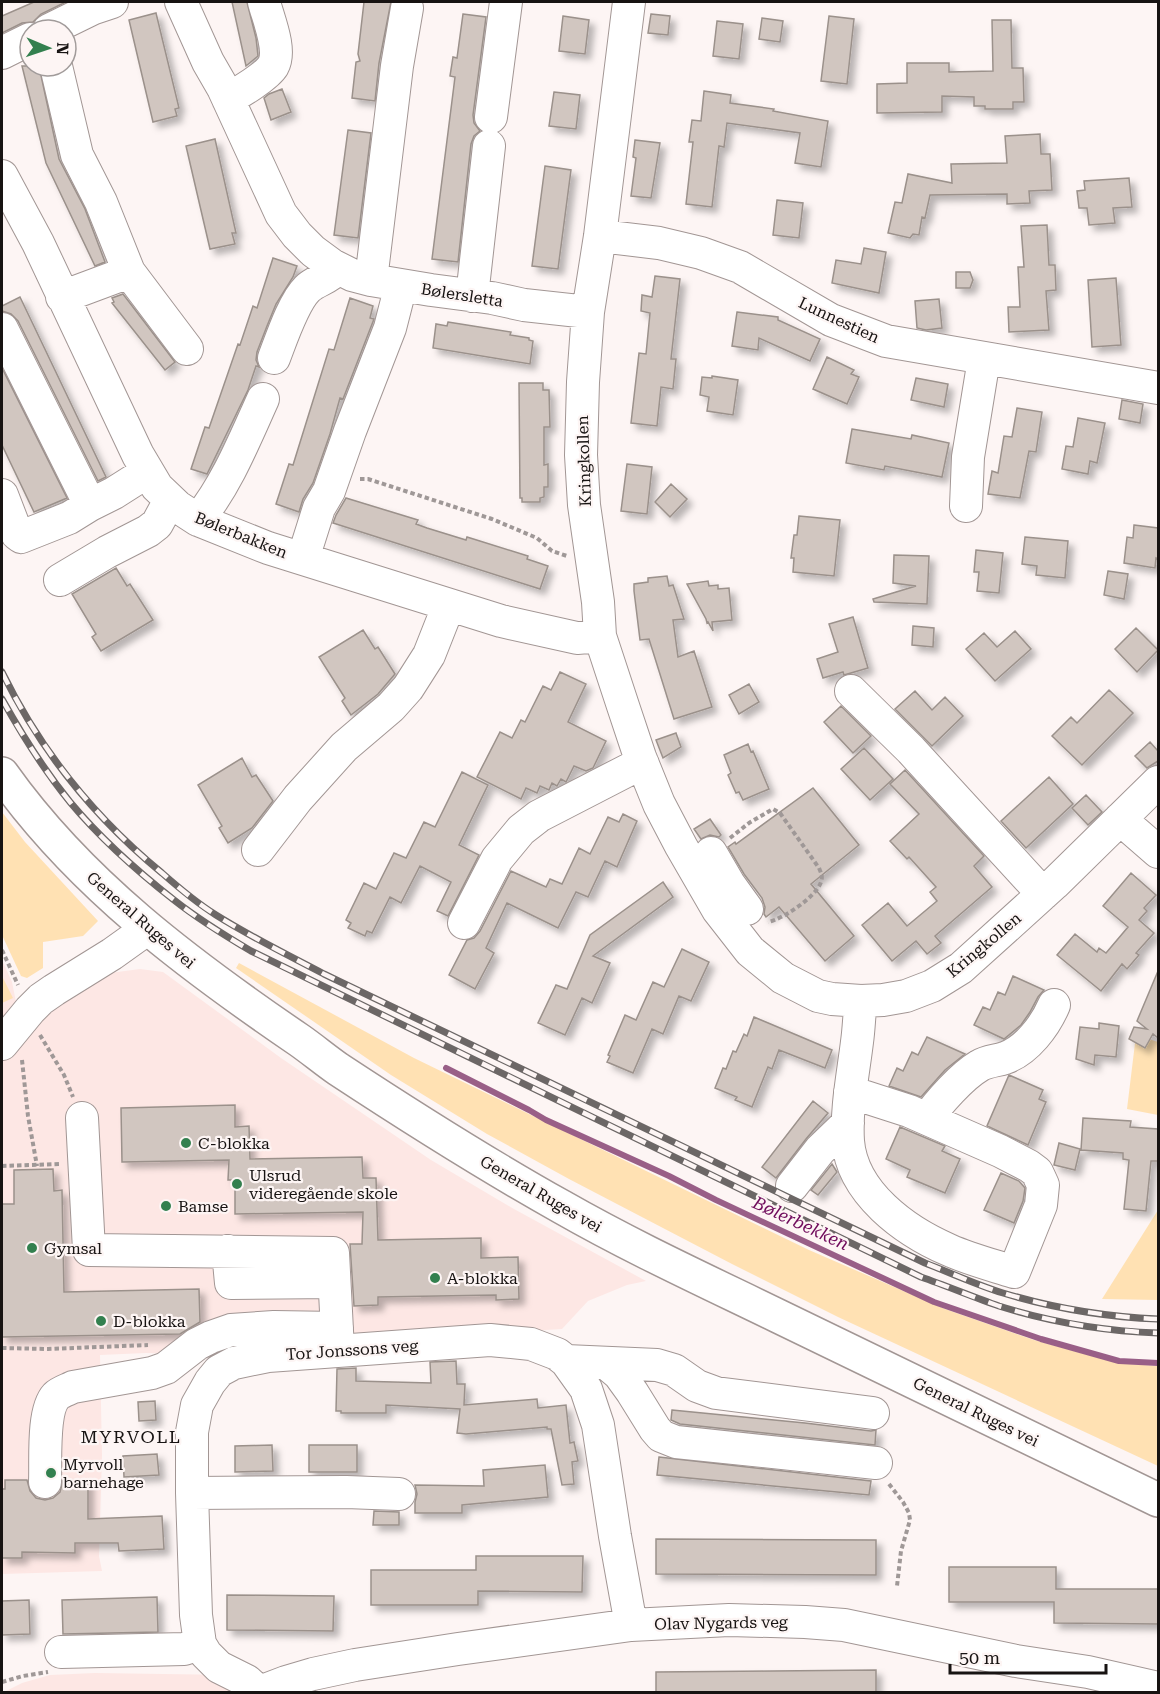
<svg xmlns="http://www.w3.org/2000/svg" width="1160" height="1694" font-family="'Roboto Serif',serif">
<defs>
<filter id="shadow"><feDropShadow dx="5.5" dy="5.5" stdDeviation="3" flood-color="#0004"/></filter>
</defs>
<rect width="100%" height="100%" fill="#fdf5f4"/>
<!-- built -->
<path fill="#fde7e4" d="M2,960l10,22 5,25 14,11 79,-45 30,-4 23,3 118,86 150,102 83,49 132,72 -19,4 -39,16 -26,28 -190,11 -79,-4 -110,18 -37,-1 -46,2 2,100 -3,101 3,15 -100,3z
M95,1673l138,2 25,17h-254l18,-9 28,-8z"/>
<!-- green -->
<path fill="#ffe1b3" d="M2,812l23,30 73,79 -15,15 -40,6v26l-16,10 -6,-2 -19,-41z
M239,963l175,95 395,192 136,59 89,31 83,23 41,3v100l-320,-149 -106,-53 -163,-85 -82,-45 -96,-59 -155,-107z
M2,976l11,22 -11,5z
M1136,1035l22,7v73l-31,-6z
M1158,1210v90l-56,-1z"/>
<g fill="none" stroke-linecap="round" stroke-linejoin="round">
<!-- stream -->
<path stroke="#995f87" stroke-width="6" d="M446,1068l83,42 17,10 123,56 47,24 218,102 107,37 78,22 39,2"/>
</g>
<!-- building -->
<path fill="#d1c6c0" stroke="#9b918b" stroke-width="1.5" filter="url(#shadow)" d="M34,2h32l-25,12 -8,8 -11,1 -20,10v-17z
M232,2h15l9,36 2,18 -12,10z
M364,2h27l-12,61 -4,38 -23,-3 4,-36 4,-1 -2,-7z
M156,13l23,95 -4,1 2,7 -24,6 -24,-102z
M463,14l23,3 -13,98 1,8 6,8 -6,5 -3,8 -13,118 -26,-3 23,-182 -5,-1 3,-19 4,1z
M651,14l19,2 -2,19 -20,-2z
M563,16l26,4 -4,34 -26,-3z
M829,16l25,3 -7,65 -26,-3z
M762,18l21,3 -3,21 -21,-3z
M992,20h19l1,48h11l1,34h-11v7h-28v-3h-11v-9l-32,-1v16l-65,1v-29l30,-1v-20h42v9l44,-1z
M717,21l26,3 -4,35 -26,-3z
M22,66h17l20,93 26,50 20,53 -10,4 -49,-103z
M282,89l9,23 -20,8 -7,-22 5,-4z
M704,91l27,4 -1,8 44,6 -1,2 55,10 -7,46 -26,-4 5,-30 -73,-10 -3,24 -5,-1 -7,61 -26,-3 7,-62h-4l3,-22 9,1z
M554,92l26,3 -4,34 -27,-3z
M348,130l23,3 -13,105 -24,-3z
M1040,134l1,20h9l2,36 -23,1 1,12 -23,1v-10l-77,1 -5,23 -3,-1 -3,18 -6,-1 -3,4 -22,-5 7,-31 7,1 6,-29 44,9 -1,-19 56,-1 -2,-27z
M215,139l21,94h-4l3,11 -25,5 -24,-103z
M635,140l25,3 -9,55 -20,-2 5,-38 -3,-1z
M545,166l26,4 -13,99 -26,-3z
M1129,178l3,29 -19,1 2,15 -26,2 -2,-17h-8l-2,-17 8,-1 -1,-9z
M777,200l26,3 -4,35 -26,-3z
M1047,225l2,40h6l1,25 -10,1 3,39 -40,2 -1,-25h12l-2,-40h6l-3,-41z
M864,248l22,4 -7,41 -47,-10 4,-23 25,4z
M273,258l24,8 -4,11 -17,27 -9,22 -10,26 -1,8 3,7 -3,-1 -8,24 -41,84 -16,-5 14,-42 4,1 29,-84 2,1 13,-39 4,2z
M956,272h14l3,8 -3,8h-14z
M655,276l25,3 -9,80h5l-3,30 -12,-2 -4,39 -26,-3 8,-70 7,1 4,-41 -9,-2 1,-16 10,2z
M1116,278l5,67 -29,2 -4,-67z
M123,294l52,68 -10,8 -53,-67 2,-1 -2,-4z
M20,297l86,180 -8,4 -80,-160 -7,-7 -9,-3v-5z
M350,298l23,8 -3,12 4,1 -31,80 -3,-1 -10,36 -17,49 -10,16 -4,13 -23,-8 13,-40 4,1 36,-116 5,1z
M939,299l3,29 -16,2 -9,-2 -2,-27z
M737,312l41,5v3l42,19 -10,22 -51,-23 -1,12 -26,-4z
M448,322l63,10 -1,3 19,3v2l4,1 -3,23 -97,-16 3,-24 11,2z
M827,357l27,13 -3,4 8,3 -12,27 -34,-15z
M2,368l65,130 -33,14 -32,-67z
M712,376l26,4 -5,35 -26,-4 2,-14 -9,-2 2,-18 10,1z
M916,378l32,6 -4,23 -33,-7z
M519,383h24v7h6l1,37h-6v38l4,-1v23h-4v10l-4,1v4h-18v-4h-2z
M1122,400l21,4 -3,19 -21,-4z
M1017,408l25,4 -6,40 -7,-1 -9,47 -32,-4 4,-23 6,2 6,-37 8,1z
M1078,418l27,5 -8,40 -7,-2 -2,13 -26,-5 4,-23 7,1z
M852,429l59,10 1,-4 37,8 -7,34 -57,-11 -1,4 -38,-7z
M627,464l25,3 -5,47 -26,-3z
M671,484l16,15 -17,18 -15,-15z
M346,498l72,22 -2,4 11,4 39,12 1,-3 61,19 -1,3 21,7 -8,23 -207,-66 3,-8z
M799,516l41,4 -6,56 -41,-4 1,-14h-3l3,-23h3z
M1134,525l24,3v31l-2,-1 -1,10 -31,-5 3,-26 6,1z
M1025,537l43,4 -3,37 -29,-3 1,-9 -15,-2z
M976,550l27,3 -4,40 -22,-2 2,-19h-5z
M894,555l35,1 -2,48 -53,-2 -1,-3 43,-13 -23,-3z
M116,568l11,18 3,-2 23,36 -52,31 -9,-14 4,-3 -24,-40z
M1108,571l20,3 -4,25 -20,-4z
M667,576l2,10 4,-1 11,34 -11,1 5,37 16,-6 18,56 -38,12 -25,-80 -9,1 -6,-49v-7l14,-2v-4z
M708,581l1,5 9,-1v4l11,-1 3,32 -20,2 1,9 -5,-9 -1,1 -1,-4 -19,-35z
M853,617l15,51 -24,7 -1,-3 -20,6 -6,-19 21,-7 -9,-28z
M913,626l21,2 -1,19 -21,-2z
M1136,628l22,22 -21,22 -22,-23z
M363,630l12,19 3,-2 17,27 -17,20 -27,21 -9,-14 3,-3 -26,-41z
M1015,631l16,18 -36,32 -29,-32 18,-16 13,14z
M560,672l26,12 -18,38 38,19 -13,27 -7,3 -12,-5 -8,16 -5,-3 -4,7 -5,-3 -3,7 -9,-4 -3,7 -11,-5 -5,11 -44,-22 23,-45 12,6 9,-18 4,2 18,-36 8,4z
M749,684l10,18 -20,12 -10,-19z
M1109,690l24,23 -51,52 -30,-29 19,-19 6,6z
M915,691l17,19 13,-13 18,19 -31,30 -37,-37z
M841,706l30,30 -18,17 -29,-31z
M676,733l5,14 -18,11 -7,-18z
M1150,742l8,9v10l-11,7 -12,-12z
M748,744l3,8 2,-1 16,38 -26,11 -4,-8 -3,1 -8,-18 3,-2 -7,-18z
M864,748l29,31 -23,21 -29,-31z
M242,758l10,19 4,-2 17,26 -21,27 -24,15 -9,-15 3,-2 -24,-41z
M905,770l79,86 -10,10 18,21 -57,49 6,7 -14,11 -11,-13 -24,20 -30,-36 26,-22 19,23 30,-25 -7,-9 6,-5 -27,-30 -2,2 -17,-18 29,-27 -29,-30z
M462,772l26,13 -29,60 20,10 -31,61 -11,-5 14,-29 -31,-16 -19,37 -11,-6 -18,36 -5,-2 -2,5 -17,-8 3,-5 -5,-3 18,-37 12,6 18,-36 12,5 18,-36 11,5z
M1049,777l24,27 -47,44 -25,-27z
M813,788l46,57 -48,39 43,52 -29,25 -46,-54 -13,10 -2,-3 1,-7 -3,-9 -18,-24 -16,-27 7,-5 1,2z
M1086,795l16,17 -14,13 -16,-17z
M623,814l14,7 -20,46 -12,-6 -17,36 -12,-5 -18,36 -51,-25 -21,45 8,5 -19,36 -26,-14 18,-35 7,-2 6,-7 31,-60 35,16 4,-8 12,5 17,-36 11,6 18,-37 11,5z
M710,819l11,16 -2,2 -9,-2 -9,4 -7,-10z
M1131,873l25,22 -12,13 3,3 -8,9 15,13 -18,20 3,2 -12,14 -5,-5 -21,27 -44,-36 18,-21 22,18 2,-4 7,5 22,-26 -25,-21z
M663,882l10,15 -80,59 17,7 -18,40 -10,-5 -17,37 -27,-12 18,-38 11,4 23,-54z
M682,949l27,13 -18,39 -12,-5 -16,38 -11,-5 -19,44 -26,-11 3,-6 -2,-1 17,-40 11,5 17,-38 11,5z
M1158,971v67l-5,-4 -8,14 -16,-9 5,-12 13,2 -10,-8z
M1013,976l31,14 -6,7 -8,15 -9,13 -17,14 -30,-14 9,-18 7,3 8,-18 7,3z
M754,1017l78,33 -7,18 -46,-18 -7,19 -4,-2 -16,40 -17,-7 2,-3 -22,-9 8,-20 3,1 7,-18 3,1 8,-18 3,2z
M1099,1023l20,3 -3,31 -21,-2 -1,10 -18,-6 4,-32 19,2z
M927,1037l38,17 -20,16 -24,27 -32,-11 8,-18 6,3 9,-19 6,3z
M1009,1075l34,15 -4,9 7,3 -18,43 -41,-19z
M813,1101l15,12 -22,26 -30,39 -14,-11z
M235,1105v22l14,-1 1,33 112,-2 1,21h13l2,62 103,-2v20l37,-1 1,42 -23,1v-5l-118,2v8l-24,1 -4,-62h12l1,-32 -128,2v-34h-7l1,-20 -107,2 -1,-54z
M1083,1118l48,3 -1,6 28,2v32h-7l-5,50 -22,-2 5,-49 -6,-1v-6l-42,-3z
M900,1127l45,19 -3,5 18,8 -15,34 -38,-16 3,-7 -24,-11z
M1059,1143l21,6 -5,21 -21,-5z
M832,1164l5,8 -19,23 -7,-5z
M53,1169l1,22 8,-1 2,102 135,-3 1,33 -20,12 -178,3v-133h12v-34z
M1001,1173l18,8 6,7 -2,13 -9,22 -30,-13z
M456,1361l1,23h8l-1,21 73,-6 1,9 28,-3 4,38 4,-1 4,19 -6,1 2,22 -12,1 -11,-56h-4v-2l-81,7 -9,-1 3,-24 -74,-4v8h-45v-2h-5l1,-42 19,-1v13l75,2 -1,-21z
M155,1401l1,19 -17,1 -1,-19z
M672,1410l133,13 66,8 5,-1 -1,15 -195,-21 -9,-4z
M272,1445l1,26 -38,1v-26z
M309,1445h48v27h-48z
M157,1454l2,21 -35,2 -1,-21z
M659,1457l212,24 -2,14 -212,-20z
M545,1465l3,32 -86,8v8h-47v-11l2,-8 -2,-9 69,1 -1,-16z
M5,1480h22l3,11 6,7 9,2 8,-2 7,-6 3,-12h25v39l74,-3 2,33 -45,2 -1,-8h-43v10l-53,-1v6h-20v-69h3z
M374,1511l25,1v13h-26z
M656,1539l220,1v35l-220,-1z
M476,1556h107l-1,36 -104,-1v14h-107v-35h105z
M949,1567h107v22h102v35l-104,-1v-21h-105z
M227,1595l107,1 -1,35 -106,-1z
M157,1597l1,35 -95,2 -1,-34z
M29,1600l1,34 -28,1v-34z
M876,1670v22h-220v-20z"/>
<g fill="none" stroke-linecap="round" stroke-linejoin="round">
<defs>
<path id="minor" d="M181,2l27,60 15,26 58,126 16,21 16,16 19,14 20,10 19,5 60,10 61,8 32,7 64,7
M629,2l-29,234 -12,76 -5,70 -2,73 3,50 14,97 2,34 23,70 17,51 19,47 22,42 37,64 32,41 33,27 35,18 14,3 29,2 22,-1 23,-4 26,-10 29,-18 93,-84 104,-102
M49,30l45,-22 18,-6
M2,53l28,-14
M56,66l21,89 24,47 28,70 58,77
M228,99c11,-6 39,-23 45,-33 9,-16 -5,-48 -9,-64
M491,117l15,-115
M2,176l36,67 100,212 19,32 21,20 20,13 70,28 233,73 76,17 23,-2
M600,236l59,7 42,10 39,14 91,53 55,21 272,47
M371,280l26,-214 10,-58
M472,296l17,-150
M62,297l67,-25
M2,329l88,176
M274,358c7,-18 19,-55 33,-69 9,-9 20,-9 31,-21
M2,495l15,39 4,3 48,-19 21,-13 24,-12 33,-21
M966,506l2,-49 16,-98
M198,520c29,-36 46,-79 65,-121
M301,558l6,-12 12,-38 10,-17 21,-60 40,-103 11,-43
M60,580l47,-28 41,-21 9,-7 13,-24
M851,691l60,59 132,144
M1120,819l38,33
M258,850l40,-52 46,-51 47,-40 17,-19 21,-33 17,-43 2,-7
M711,853l18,31 18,25
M464,923l33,-64 24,-29 18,-14 93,-48 11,-4
M2,1044l28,-34 11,-11 13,-9 58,-36 35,-25
M850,1092l59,19 91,40 29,15 8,6 6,13 -2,20 -27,67c-22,-7 -45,-13 -65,-22 -44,-19 -97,-57 -101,-109 -2,-33 5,-66 9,-99 2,-14 2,-27 4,-41
M82,1118l7,132 244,3 5,97
M927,1119c11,-16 35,-43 52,-53 8,-5 17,-5 26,-8 22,-8 40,-32 49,-53
M792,1186l28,-36 28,-27
M228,1251l3,32 103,-1
M566,1361l91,4 17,5 23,16 19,7 157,20
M606,1363l13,11 13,18 23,37 6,7 15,6 200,21
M45,1482c1,-20 -3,-71 11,-86 4,-4 11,-6 17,-9l79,-14 14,-5 31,-24 14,-7 20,-7 43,-3 63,1
M192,1493l154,-1 53,2
M61,1652l123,-3 16,-5
M259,1692l-12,-11 -28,-14 -13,-13 -6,-10 -4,-29 -4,-122v-61l5,-27 13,-23 9,-11 15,-8 34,-7 222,-16 41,4 26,10 9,7 20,28 12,36 17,111 16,89
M260,1692l26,-10 27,-8 42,-9 103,-16 173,-24 98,-5 76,2 39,3 172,36 72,11 70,16"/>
<path id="major" d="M2,774c78,110 187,191 297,266 13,9 26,20 39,29 73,48 147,95 224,138 70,40 144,74 216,109 127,62 254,123 380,184"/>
</defs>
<!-- minor casing -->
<use href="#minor" stroke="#a29694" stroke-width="34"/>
<!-- major casing -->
<use href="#major" stroke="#a29694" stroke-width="36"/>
<!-- path -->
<path stroke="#9f9897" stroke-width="4" stroke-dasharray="4.5 3" stroke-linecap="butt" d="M360,479h8l124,40 45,19 15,13 15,5
M730,838l19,-15 24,-14 7,4 39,55c2,5 4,8 2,14 -5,15 -38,37 -53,40
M2,950l16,35
M40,1035l24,40 9,22
M22,1060l6,56 9,50
M2,1166l59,-2
M2,1348l46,1 100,-4
M889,1484l14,18 6,11 1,7 -9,31 -4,35
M2,1682l21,-6 25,-4"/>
<!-- minor -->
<use href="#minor" stroke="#fff" stroke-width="32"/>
<!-- major -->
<use href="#major" stroke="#fff" stroke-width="33"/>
<defs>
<path id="rail" d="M2,672c38,78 93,146 160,201 17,15 35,30 54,42 35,22 72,40 108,59l601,289c26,10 52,22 78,30 50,15 104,24 155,26
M2,699c20,36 42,71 68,103 30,36 67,69 104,98 24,19 50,35 77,51l670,326c26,9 52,20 78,29 51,16 106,25 159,27"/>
</defs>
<!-- rail casing -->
<use href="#rail" stroke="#6c6766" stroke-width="7"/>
<!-- rail -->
<use href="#rail" stroke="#fdf5f4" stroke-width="4.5" stroke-dasharray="14" stroke-linecap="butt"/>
</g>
<!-- markers -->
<g fill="#33804f" stroke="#fdf5f4" stroke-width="2">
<circle cx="186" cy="1143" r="6"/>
<circle cx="237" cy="1184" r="6"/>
<circle cx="166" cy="1206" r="6"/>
<circle cx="32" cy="1248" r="6"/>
<circle cx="435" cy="1278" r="6"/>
<circle cx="101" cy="1321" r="6"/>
<circle cx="51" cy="1473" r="6"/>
</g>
<g text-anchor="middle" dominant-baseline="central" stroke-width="4.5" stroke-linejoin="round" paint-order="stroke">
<!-- street labels -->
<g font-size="16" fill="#171312" stroke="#fdf5f4">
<text transform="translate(462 295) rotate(9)">Bølersletta</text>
<text transform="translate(839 320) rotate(25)">Lunnestien</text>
<text transform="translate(584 461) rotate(-92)">Kringkollen</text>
<text transform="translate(241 535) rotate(22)">Bølerbakken</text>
<text transform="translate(141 920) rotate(41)">General Ruges vei</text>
<text transform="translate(984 945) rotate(-40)">Kringkollen</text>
<text transform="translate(541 1194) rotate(30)">General Ruges vei</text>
<text transform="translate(352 1350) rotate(-4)">Tor Jonssons veg</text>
<text transform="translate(976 1412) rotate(26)">General Ruges vei</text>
<text transform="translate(721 1623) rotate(-1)">Olav Nygards veg</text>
</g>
<!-- poi labels -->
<g font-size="16" fill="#171312" stroke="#fdf5f4" text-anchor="start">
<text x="198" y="1143">C-blokka</text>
<text x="249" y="1175">Ulsrud<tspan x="249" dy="18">videregående skole</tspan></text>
<text x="178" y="1206">Bamse</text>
<text x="44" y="1248">Gymsal</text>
<text x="447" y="1278">A-blokka</text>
<text x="113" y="1321">D-blokka</text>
<text x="63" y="1464">Myrvoll<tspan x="63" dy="18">barnehage</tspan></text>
</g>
<!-- water labels -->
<g font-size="18" font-style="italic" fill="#700c5c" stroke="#fdf5f4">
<text transform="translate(801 1223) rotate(25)">Bølerbekken</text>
</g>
<!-- neighbourhood labels -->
<g font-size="18" letter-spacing="1.5" fill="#171312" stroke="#fdf5f4">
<text x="131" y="1436">MYRVOLL</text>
</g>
</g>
<!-- border -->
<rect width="1160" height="1694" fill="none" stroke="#171312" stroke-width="6"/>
<!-- north arrow -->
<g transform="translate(48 48) rotate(92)"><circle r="28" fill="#fdf5f4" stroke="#a19b9a" stroke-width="1.5"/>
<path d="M0-4.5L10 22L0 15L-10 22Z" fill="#33804f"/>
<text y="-9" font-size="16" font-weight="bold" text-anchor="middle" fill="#171312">N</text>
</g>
<!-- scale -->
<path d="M950 1664v9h156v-9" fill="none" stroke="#171312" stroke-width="3"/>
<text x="959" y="1664" font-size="18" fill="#171312" stroke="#fdf5f4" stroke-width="4.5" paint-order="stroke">50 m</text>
</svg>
